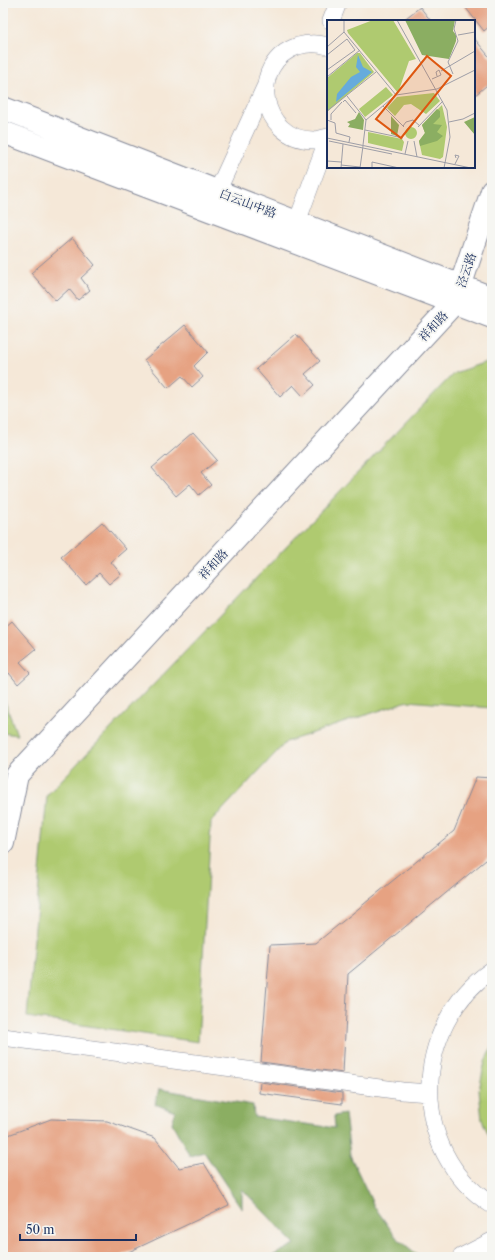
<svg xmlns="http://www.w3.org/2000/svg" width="495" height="1260" font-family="'Libre Caslon Text','Noto Serif SC',serif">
<rect width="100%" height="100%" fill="#f6f6f2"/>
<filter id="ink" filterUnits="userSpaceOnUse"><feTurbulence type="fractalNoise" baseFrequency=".025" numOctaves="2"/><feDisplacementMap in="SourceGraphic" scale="8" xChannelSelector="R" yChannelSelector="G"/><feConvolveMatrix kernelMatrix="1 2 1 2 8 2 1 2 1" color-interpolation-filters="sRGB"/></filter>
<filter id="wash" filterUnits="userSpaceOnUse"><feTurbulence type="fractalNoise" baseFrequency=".012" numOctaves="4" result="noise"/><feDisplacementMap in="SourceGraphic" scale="16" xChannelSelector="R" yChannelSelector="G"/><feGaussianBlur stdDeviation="0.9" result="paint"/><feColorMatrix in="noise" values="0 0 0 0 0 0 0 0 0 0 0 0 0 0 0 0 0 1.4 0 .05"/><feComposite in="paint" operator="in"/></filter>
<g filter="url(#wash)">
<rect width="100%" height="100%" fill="#f5e8d8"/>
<!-- green -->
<path fill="#afca70" stroke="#657c67" d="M492,360v348l-84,-7 -122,41 -75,80 -13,220 -171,-25 20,-222 407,-422z
M3,696l14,39 -14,-2z
M492,1047v95l-10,-22 -3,-30 6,-29z"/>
<!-- forest -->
<path fill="#8bae62" stroke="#536e60" d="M159,1089l94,16 1,12 81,11 -1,-12 11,-2 5,41 24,51 22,31 24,20h-146l-2,-1 23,-12 -53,-55v20l-38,-57 -14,4 -18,-33 3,-11 -20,-8z"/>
<g id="blocks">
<!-- building -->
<path fill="#e6a282" d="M462,3h30v21l-8,7z
M420,7l11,14h-29z
M474,38l18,22v21l-18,15z
M72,238l23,27 -14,13 9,12 -12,10 -9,-11 -13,12 -25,-28z
M185,325l23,27 -14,14 9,11 -11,10 -10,-11 -14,12 -24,-28z
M296,334l24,27 -15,13 10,11 -12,11 -10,-11 -13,12 -24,-28z
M193,433l24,27 -16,13 10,12 -12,10 -9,-11 -14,12 -24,-28z
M102,522l24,27 -15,13 10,12 -12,10 -10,-11 -13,12 -25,-28z
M12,621l24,28 -16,13 10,11 -12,11 -9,-11 -6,5v-49z
M476,777l16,1v77l-144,119 -5,99 -82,-11 9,-117 46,-2 138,-112z
M260,1082l82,11v11l-83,-11z
M51,1119l56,2 48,17 24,30 25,-5 25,42 -111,52h-115v-120z"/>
</g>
</g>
<g filter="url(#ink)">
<use href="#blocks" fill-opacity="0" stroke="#888c9b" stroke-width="1"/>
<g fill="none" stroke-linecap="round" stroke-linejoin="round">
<defs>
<path id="street" d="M331,21l7,-18
M328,46c-10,-3 -20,-3 -30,0 -51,17 -38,94 15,94 5,0 10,-2 15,-3
M217,192l48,-105
M297,222l31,-84
M492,970c-81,56 -85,181 0,235
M3,1037l399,54 27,2
M461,1257l31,-16"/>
<path id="secondary" d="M3,108l489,190
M3,132l489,185
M3,843l14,-68 438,-473 37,-111"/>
</defs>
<!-- street casing -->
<use href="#street" stroke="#888c9b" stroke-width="18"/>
<!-- secondary casing -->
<use href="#secondary" stroke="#888c9b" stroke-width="24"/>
<!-- street -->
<use href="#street" stroke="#fff" stroke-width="17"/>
<!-- secondary -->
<use href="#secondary" stroke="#fff" stroke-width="22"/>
</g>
</g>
<g text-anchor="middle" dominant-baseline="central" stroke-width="3.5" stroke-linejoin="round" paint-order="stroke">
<!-- street labels -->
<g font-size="12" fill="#1b2f5e" stroke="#f6f6f2">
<text transform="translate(248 203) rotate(21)">白云山中路</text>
<text transform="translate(466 270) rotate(-71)">泾云路</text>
<text transform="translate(433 326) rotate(-47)">祥和路</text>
<text transform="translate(213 564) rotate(-47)">祥和路</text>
</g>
</g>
<!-- overview -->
<g transform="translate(327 20)">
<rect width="148" height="148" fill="#f5e8d8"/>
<path d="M46,0h20l23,39 -7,2 -11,32 -50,-60 -1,-3zM30,33h3l14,19 -47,40v-34zM59,67l7,8 -28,22 -6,-8zM107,73l6,8 -14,13 -15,-10 -7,1 -9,11 -8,-8 10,-11zM115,85l5,22 -4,30 -3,2 -18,-4 -3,-14 6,-8 -3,-8zM78 113a6 6 0 1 1 12 0a6 6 0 1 1-12 0ZM41,112l34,7 2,3 -2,9 -34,-8z" fill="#afca70"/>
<path d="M78,0h50l-2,11 3,4v6l-7,18 -27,-4zM110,89l3,2v6l-7,7 9,1 -5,7 6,4 -6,5 -17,5 -1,-5 6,-8 -3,-8zM32,92l5,8 -1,10 -15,-3 2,-3 -3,-2 8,-3zM64,96l8,9 -2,11 -6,-2zM148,97v18l-11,-13z" fill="#8bae62"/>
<path d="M31,35l5,12 9,5 -36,30 1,-8 14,-17 9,-5 -4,-5z" fill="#66abdc"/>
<path fill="none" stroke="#9e9ea7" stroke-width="1" d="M70,0l50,90 3,27 -6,31M17,12l52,63M131,15l17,-3M0,27l17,-15v-12M0,35l20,-16 8,11 -28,20M114,51l34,-20M126,54l-5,-12 10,-21 -4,-12 2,-9M0,57l33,-27M105,59l9,-4 -2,-5 -3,2 1,4M20,76l19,24 -3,25M16,82l2,-2 11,13M56,86l21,21M0,91l49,-39M0,100l8,3 1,10 14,4 -1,5M4,100v-6l11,-12M39,100l30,-25 41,-6 38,-19M122,102l14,-3 12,-6M76,106l3,-4 7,-2 7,6M91,107l25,-26M38,110l38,8M0,118l144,30M2,121l63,13M87,121l3,16M78,134l3,-13M0,141l14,1M128,144l4,-8 -4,-1 1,3M14,145l19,2M14,148l2,-24M33,148l3,-22M45,148v-6l27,6"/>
<path fill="#de5710" fill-opacity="0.15" stroke="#de5710" stroke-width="2" d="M100,36l24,20 -50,62 -25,-19z"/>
<rect width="148" height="148" fill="none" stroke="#1b2f5e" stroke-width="2"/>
</g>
<!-- margin -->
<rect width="495" height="1260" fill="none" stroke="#f6f6f2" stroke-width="16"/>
<!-- scale -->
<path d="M20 1234v6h116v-6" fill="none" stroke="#1b2f5e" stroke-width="2"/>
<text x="26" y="1234" font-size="12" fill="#1b2f5e" stroke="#f6f6f2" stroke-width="3" paint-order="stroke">50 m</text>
</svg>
